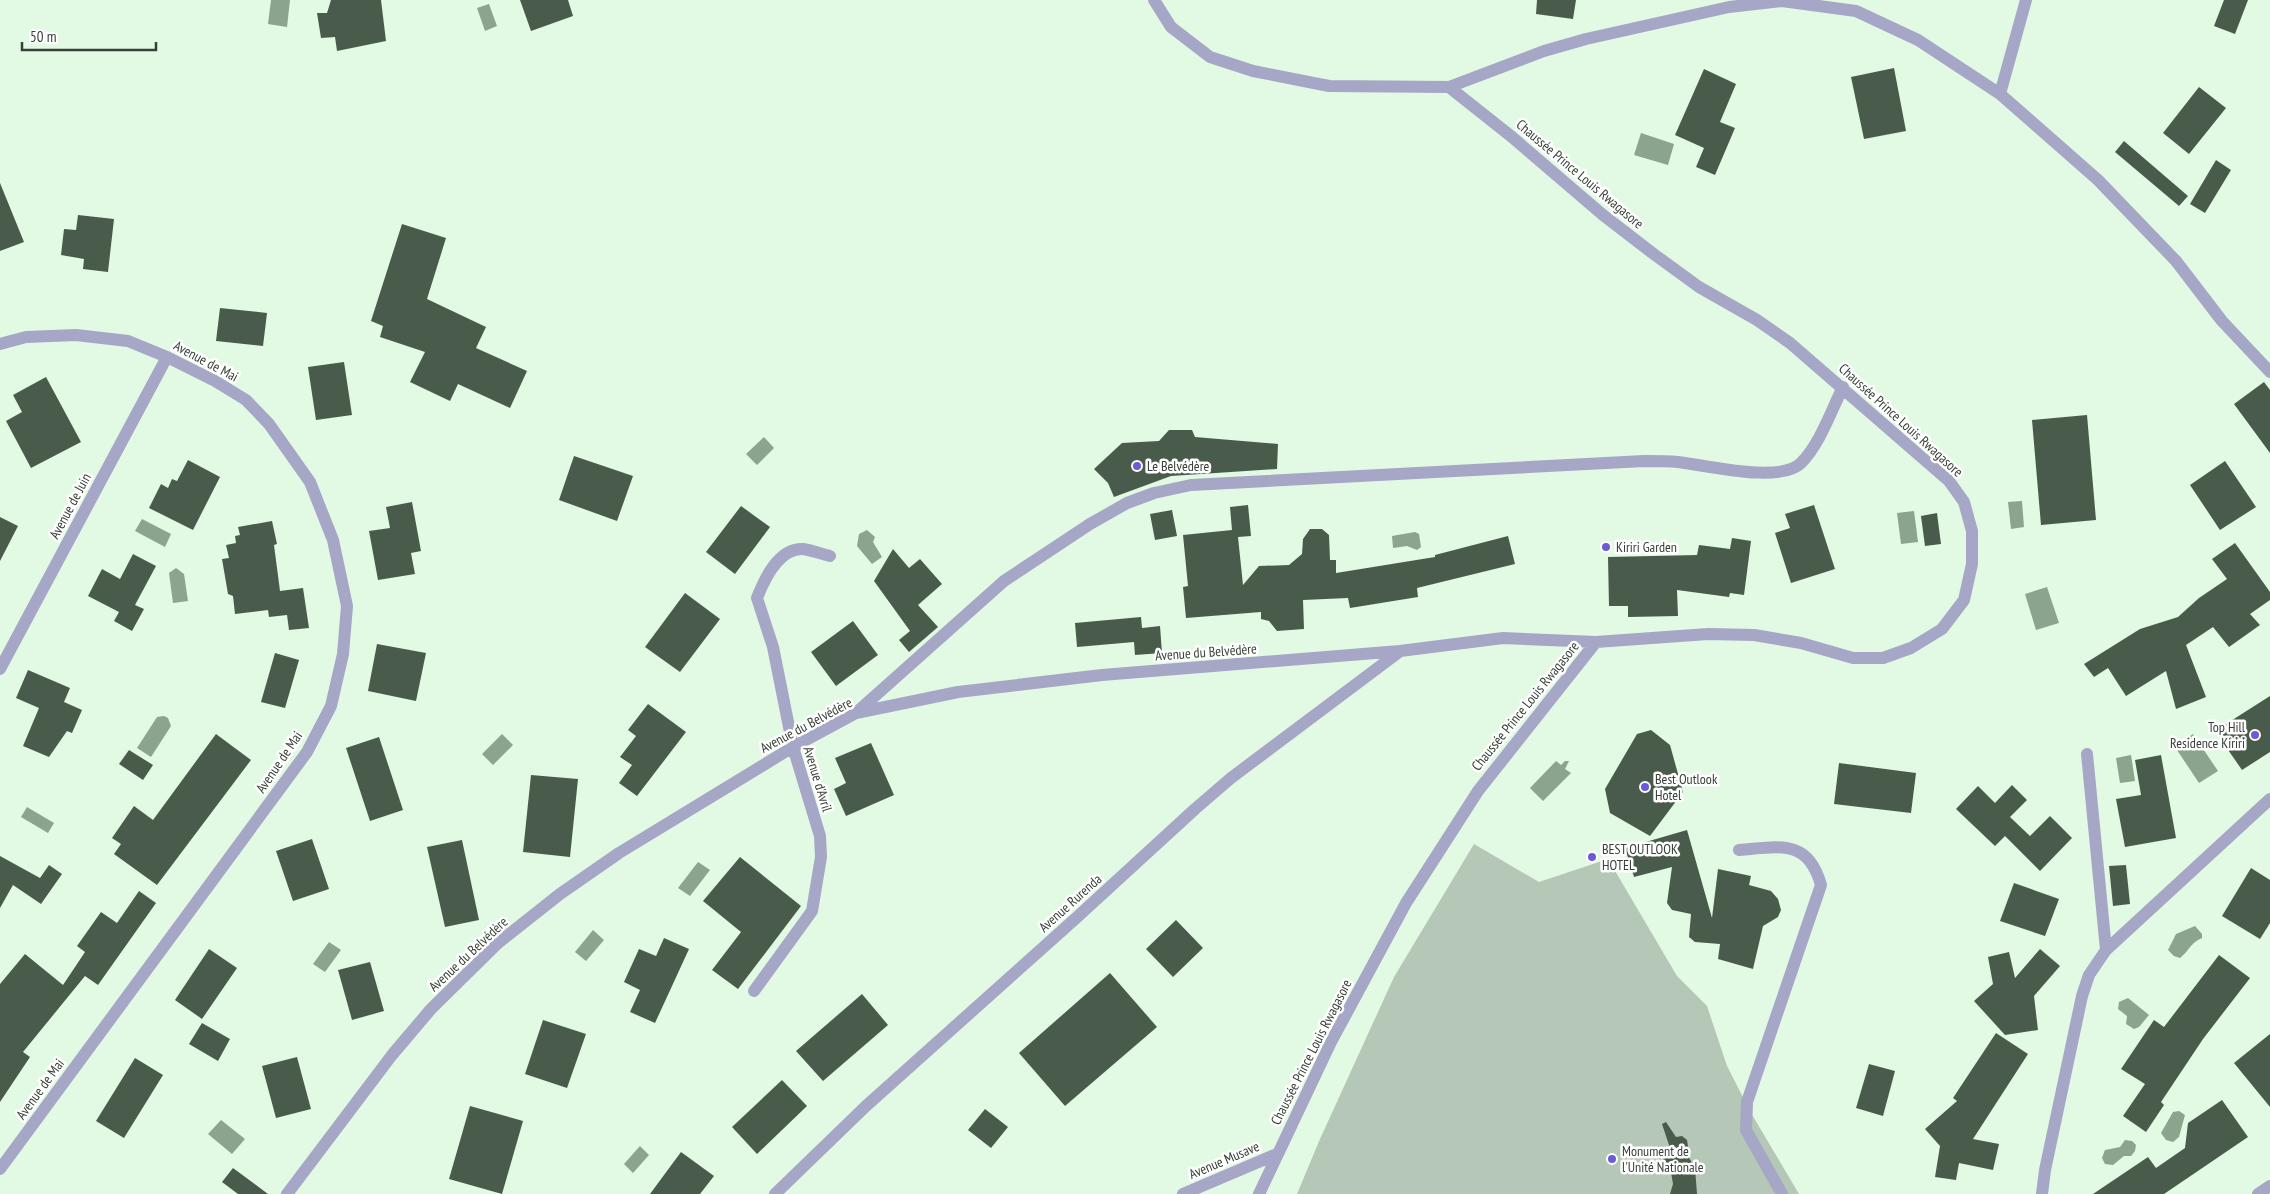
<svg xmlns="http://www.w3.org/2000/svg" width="2270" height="1194" font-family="'PT Sans Narrow',sans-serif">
<rect width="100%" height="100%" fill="#e2f9e4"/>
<!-- green -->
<path fill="#b5c7b6" d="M1474,844l65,38 69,-23 69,117 30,30 20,60 24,47 48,81h-502l23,-55 74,-162z"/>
<!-- water -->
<path fill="#8aa48d" d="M271,0h19l-3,27 -19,-3z
M489,4l8,22 -12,5 -8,-23z
M1641,133l33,11 -6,21 -34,-10z
M764,437l10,11 -17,17 -11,-11z
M2022,501l2,26 -13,2 -3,-27z
M1914,511l4,31 -17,2 -4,-31z
M142,519l29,15 -6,13 -30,-16z
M867,530l8,7 -2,5 9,15 -10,7 -15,-18 2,-12z
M1415,532l4,2 2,13 -4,3 -10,-4 -14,2 -1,-12z
M176,568l8,6 4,27 -15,2 -4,-30z
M2047,587l12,36 -23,7 -11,-36z
M164,716l4,2 3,8 -20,31 -14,-9 20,-31z
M502,734l11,11 -20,20 -11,-11z
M2193,734l25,37 -19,12 -24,-36z
M2131,755l4,26 -15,2 -4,-25z
M1556,761l5,4 4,-4h4l-4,8 6,4 -28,28 -13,-13z
M27,807l27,16 -6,10 -27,-16z
M698,862l12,8 -20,26 -12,-8z
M2195,926l7,8v4c-12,5 -13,13 -22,20l-6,-2 -6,-6 8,-16z
M593,930l11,10 -18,21 -11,-9z
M329,942l12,8 -16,22 -12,-8z
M2128,998l21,17 -10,12 -5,2 -8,-5 1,-8 -9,-7 1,-7z
M2179,1111l6,4 -6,22 -6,5 -7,-2 -5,-7 12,-21z
M221,1120l24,19 -13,15 -24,-20z
M2125,1140l7,1 4,4 -1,6 -4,5h-7l-11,9 -8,-1 -3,-6 3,-8 15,-3z
M640,1146l9,9 -16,18 -9,-9z"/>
<!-- building -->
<path fill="#495c4b" d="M331,0h50l5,41 -49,10 -2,-14 -14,1 -4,-25h10z
M520,0h48l5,16 -42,15z
M1537,0h39l-3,19 -37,-5z
M2224,0h24l-13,34 -21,-8z
M1894,68l12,63 -42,8 -13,-62z
M1704,69l32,15 -16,38 15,6 -20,47 -19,-8 8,-19 -29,-13z
M2199,87l27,21 -37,46 -26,-21z
M2124,141l64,55 -9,10 -64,-54z
M2216,160l15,10 -26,43 -15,-9z
M0,183l24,59 -24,9z
M78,215l36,4 -6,53 -25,-3 1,-10 -23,-4 3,-26 12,1z
M402,224l44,14 -19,61 59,28 -10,21 51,23 -17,37 -52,-24 -8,17 -40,-19 15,-30 -45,-15 3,-11 -12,-5z
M220,308l47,5 -4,33 -47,-5z
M344,362l8,53 -36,5 -8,-53z
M46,377l35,65 -50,26 -25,-47 16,-9 -9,-17z
M2264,382l6,8v63l-36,-49z
M2087,415l9,105 -55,5 -9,-105z
M1169,430h23l3,7 83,7 -1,25 -106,7 -57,21 -6,-14 -14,-14 28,-26 37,-2z
M574,456l59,20 -16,45 -58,-21z
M188,460l32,17 -27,53 -44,-22 12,-24 7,4 4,-9 5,2z
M2225,461l31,46 -36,23 -30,-45z
M412,502l9,49 -10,2 4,21 -37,6 -9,-49 21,-3 -4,-21z
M1248,505l3,31 -13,1 5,48 16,-19 30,-1 13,-11 1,-15 7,-10h12l7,6 1,25h6v13l99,-16v-2l73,-19 7,28 -98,24 1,9 -68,11 -2,-10 -45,2 1,29 -27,2 -8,-10 -8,-2v-7l-75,6 -3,-31 5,-1 -5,-51 49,-5 -2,-23z
M1814,505l21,64 -44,14 -16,-50 15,-5 -5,-14z
M741,506l29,21 -35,47 -29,-22z
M1172,510l5,26 -22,4 -5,-26z
M1937,513l4,31 -16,2 -4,-30z
M0,517l18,9 -18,35z
M272,521l5,23 -3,1 6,46 23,-3 6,40 -20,2 -2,-15 -18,2 -1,-7 -33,4 -2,-18 -5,-2 -6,-35 7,-1 -3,-13 10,-2 -1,-7 5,-1 -2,-8z
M1732,538l19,3 -7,54 -14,-2 -1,4 -52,-7 1,26 -50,1v-11h-19l-1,-49 89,-2 2,-10 31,4z
M2235,543l35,49v8l-20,14 10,11 -31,22 -16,-20 -27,18 20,52 -30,12 -10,-38 -40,25 -18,-28 -14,9 -10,-13 56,-35 38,-12 21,-19 28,-19 -15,-20z
M893,549l16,19 11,-9 22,25 -24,21 20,22 -29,25 -10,-12 11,-9 -36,-50z
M133,554l23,12 -21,39 9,4 -12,22 -18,-10 5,-9 -31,-16 14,-27 18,10z
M685,593l35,26 -40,53 -35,-25z
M1141,617l1,11 18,-2 2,27 -27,2 -1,-13 -57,5 -2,-24z
M853,621l25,34 -42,31 -25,-34z
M377,644l49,9 -10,48 -48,-10z
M275,653l24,7 -14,48 -24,-6z
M28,670l42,18 -6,14 18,8 -10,23 -5,-2 -18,26 -26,-11 16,-38 -23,-10z
M2270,696v56l-28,18 -27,-39z
M648,704l38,28 -49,64 -18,-13 13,-18 -12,-8 16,-21 -8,-6z
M1651,730l19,15 13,47 -33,44 -40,-23 -5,-24 32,-55z
M216,734l35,26 -94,125 -43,-31 7,-10 -9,-6 22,-32 19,14z
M379,737l24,73 -33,11 -24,-73z
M871,743l23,52 -48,21 -12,-27 12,-6 -11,-25z
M129,750l24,15 -10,15 -24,-16z
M2161,755l15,83 -51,9 -9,-48 25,-4 -6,-35z
M1839,763l77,10 -5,40 -77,-9z
M531,775l47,4 -8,78 -47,-5z
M2012,785l15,15 -17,17 20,19 20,-20 22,22 -32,33 -35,-35 -10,10 -39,-37 22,-23 17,17z
M1687,830l25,88 6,-49 33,7 -2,9 22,6 7,8 3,11 -3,7 -15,9 -10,43 -35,-10 2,-15 -25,-2 -6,-5 2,-23 -19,-4 -5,-7 5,-36 -38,10 -9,-29z
M312,839l17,50 -36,12 -17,-50z
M462,840l17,80 -34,7 -18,-80z
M0,856l40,22 9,-13 13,9 -21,30 -28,-19 -13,23z
M740,857l61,49 -63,83 -26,-19 29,-38 -38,-31z
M2126,865l4,39 -17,2 -4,-40z
M2251,868l19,12v43l-10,16 -38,-23z
M2014,883l45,16 -14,37 -45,-15z
M139,891l17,12 -58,82 -13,-9 -62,76 7,5 -30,45v-118l25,-30 38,31 22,-33 -8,-6 24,-34 16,11z
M1176,920l27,28 -30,29 -27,-28z
M664,938l25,11 -34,74 -25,-11 10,-22 -16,-8 15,-33 17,7z
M209,949l28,19 -35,51 -27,-19z
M2040,949l20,17 -26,30 4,34 -33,5 -31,-34 19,-17 -5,-27 21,-5 6,26z
M2219,955l31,23 -47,61 -42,63 3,3 -18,27 -23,-16 22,-32 -24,-15 33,-49 10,7z
M370,962l14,49 -32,9 -14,-50z
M1110,973l47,54 -92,79 -46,-53z
M862,994l26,31 -65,56 -27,-30z
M543,1020l43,14 -19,54 -42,-14z
M202,1023l28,16 -12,22 -29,-17z
M1996,1033l32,21 -55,85 26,5 -6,26 -34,-7 -3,17 -21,-3 5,-31 -15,-17 32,-28 -4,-3z
M2270,1034v73l-36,-44z
M297,1057l14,52 -35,9 -14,-52z
M135,1058l28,17 -39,63 -28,-17z
M1869,1064l26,7 -12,45 -27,-8z
M782,1080l25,26 -50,48 -25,-27z
M2222,1100l26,37 -84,57h-71l55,-37 8,11 29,-20 3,-25z
M470,1106l53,15 -21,73 -53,-15z
M985,1109l23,18 -17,21 -23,-18z
M1666,1122l10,15 6,-1 5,4 1,6 -3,5 10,17 2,26h-27l3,-10 -2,-12 -9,-12 10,-6 -10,-30z
M681,1152l33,24 -14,18h-50z
M233,1168l35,26h-30l-16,-12z"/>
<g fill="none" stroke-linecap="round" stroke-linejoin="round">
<!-- minor -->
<path stroke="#a6a6c6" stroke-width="12" d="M1154,0l17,27 39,30 43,14 76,15 120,1 63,50 91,78 52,40 44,32 58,33 33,23 159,138 15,21 8,29v33l-8,36 -22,29 -31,19 -28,10h-30l-52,-15 -47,-8 -46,-1 -112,8 -118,149 -72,112 -75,139 -72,152
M1449,87l95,-36 42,-12 143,-32 53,-6 74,10 62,29 82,54 98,86 78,81 46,60 48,51
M2000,94l26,-94
M0,344l26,-7 50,-2 52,6 39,16 48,24 31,19 23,24 41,58 23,58 14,66 -4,48 -12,52 -24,46 -307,417
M0,669l167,-312
M857,712l147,-131 86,-57 37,-21 27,-10 37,-8 453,-24c11,0 23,0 34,1 28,3 102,22 123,1 19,-19 30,-52 42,-76
M2087,754l19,196
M1739,850c40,-3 69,-12 82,35l-74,217 -1,28 36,64
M754,991l58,-80 9,-54 -1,-21 -27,-89 -20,-100 -16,-49c7,-18 21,-50 46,-49 8,1 18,5 27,7
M287,1194l105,-139 39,-46 67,-66 62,-49 59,-41 174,-106 63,-34 102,-21 144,-17 298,-24 103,-13 93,4
M775,1194l91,-88 209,-187 120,-110 36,-31 168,-126
M1183,1194l94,-40
M2042,1194l3,-24 37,-174 7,-21 17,-25 164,-151
M2258,1194l12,-8"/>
</g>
<!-- markers -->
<g fill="#6b5bd4" stroke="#fff" stroke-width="2">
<circle cx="1137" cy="466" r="5"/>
<circle cx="1606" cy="547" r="5"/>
<circle cx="2255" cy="735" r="5"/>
<circle cx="1645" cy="787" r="5"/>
<circle cx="1592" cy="857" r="5"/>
<circle cx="1612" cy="1159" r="5"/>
</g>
<g text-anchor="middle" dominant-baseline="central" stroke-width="5" stroke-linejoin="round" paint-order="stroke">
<!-- street labels -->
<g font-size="14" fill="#374037" stroke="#fff">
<text transform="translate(1580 174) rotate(40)">Chaussée Prince Louis Rwagasore</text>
<text transform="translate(206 361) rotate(28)">Avenue de Mai</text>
<text transform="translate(1901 420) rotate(42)">Chaussée Prince Louis Rwagasore</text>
<text transform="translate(70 506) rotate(-62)">Avenue de Juin</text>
<text transform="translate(1206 652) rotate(-4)">Avenue du Belvédère</text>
<text transform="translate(1525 706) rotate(-51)">Chaussée Prince Louis Rwagasore</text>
<text transform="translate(806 725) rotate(-28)">Avenue du Belvédère</text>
<text transform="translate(279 762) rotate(-56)">Avenue de Mai</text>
<text transform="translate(818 779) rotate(73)">Avenue d'Avril</text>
<text transform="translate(1070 903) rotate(-42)">Avenue Rurenda</text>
<text transform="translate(468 954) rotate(-43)">Avenue du Belvédère</text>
<text transform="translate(1311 1052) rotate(-63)">Chaussée Prince Louis Rwagasore</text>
<text transform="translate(40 1089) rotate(-54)">Avenue de Mai</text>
<text transform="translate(1224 1160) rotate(-23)">Avenue Musave</text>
</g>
<!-- poi labels -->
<g font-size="14" fill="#374037" stroke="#fff" text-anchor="start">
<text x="1147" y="466">Le Belvédère</text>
<text x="1616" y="547">Kiriri Garden</text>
<text x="2245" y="727" text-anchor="end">Top Hill<tspan x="2245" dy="16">Residence Kiriri</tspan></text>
<text x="1655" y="779">Best Outlook<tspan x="1655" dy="16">Hotel</tspan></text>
<text x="1602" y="849">BEST OUTLOOK<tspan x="1602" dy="16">HOTEL</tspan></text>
<text x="1622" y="1151">Monument de<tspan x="1622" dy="16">l'Unité Nationale</tspan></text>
</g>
</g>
<!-- scale -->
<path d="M22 42v8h134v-8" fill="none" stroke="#374037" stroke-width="2.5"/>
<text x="30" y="42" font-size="15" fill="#374037" stroke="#ffffff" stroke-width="4" paint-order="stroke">50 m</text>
</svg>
